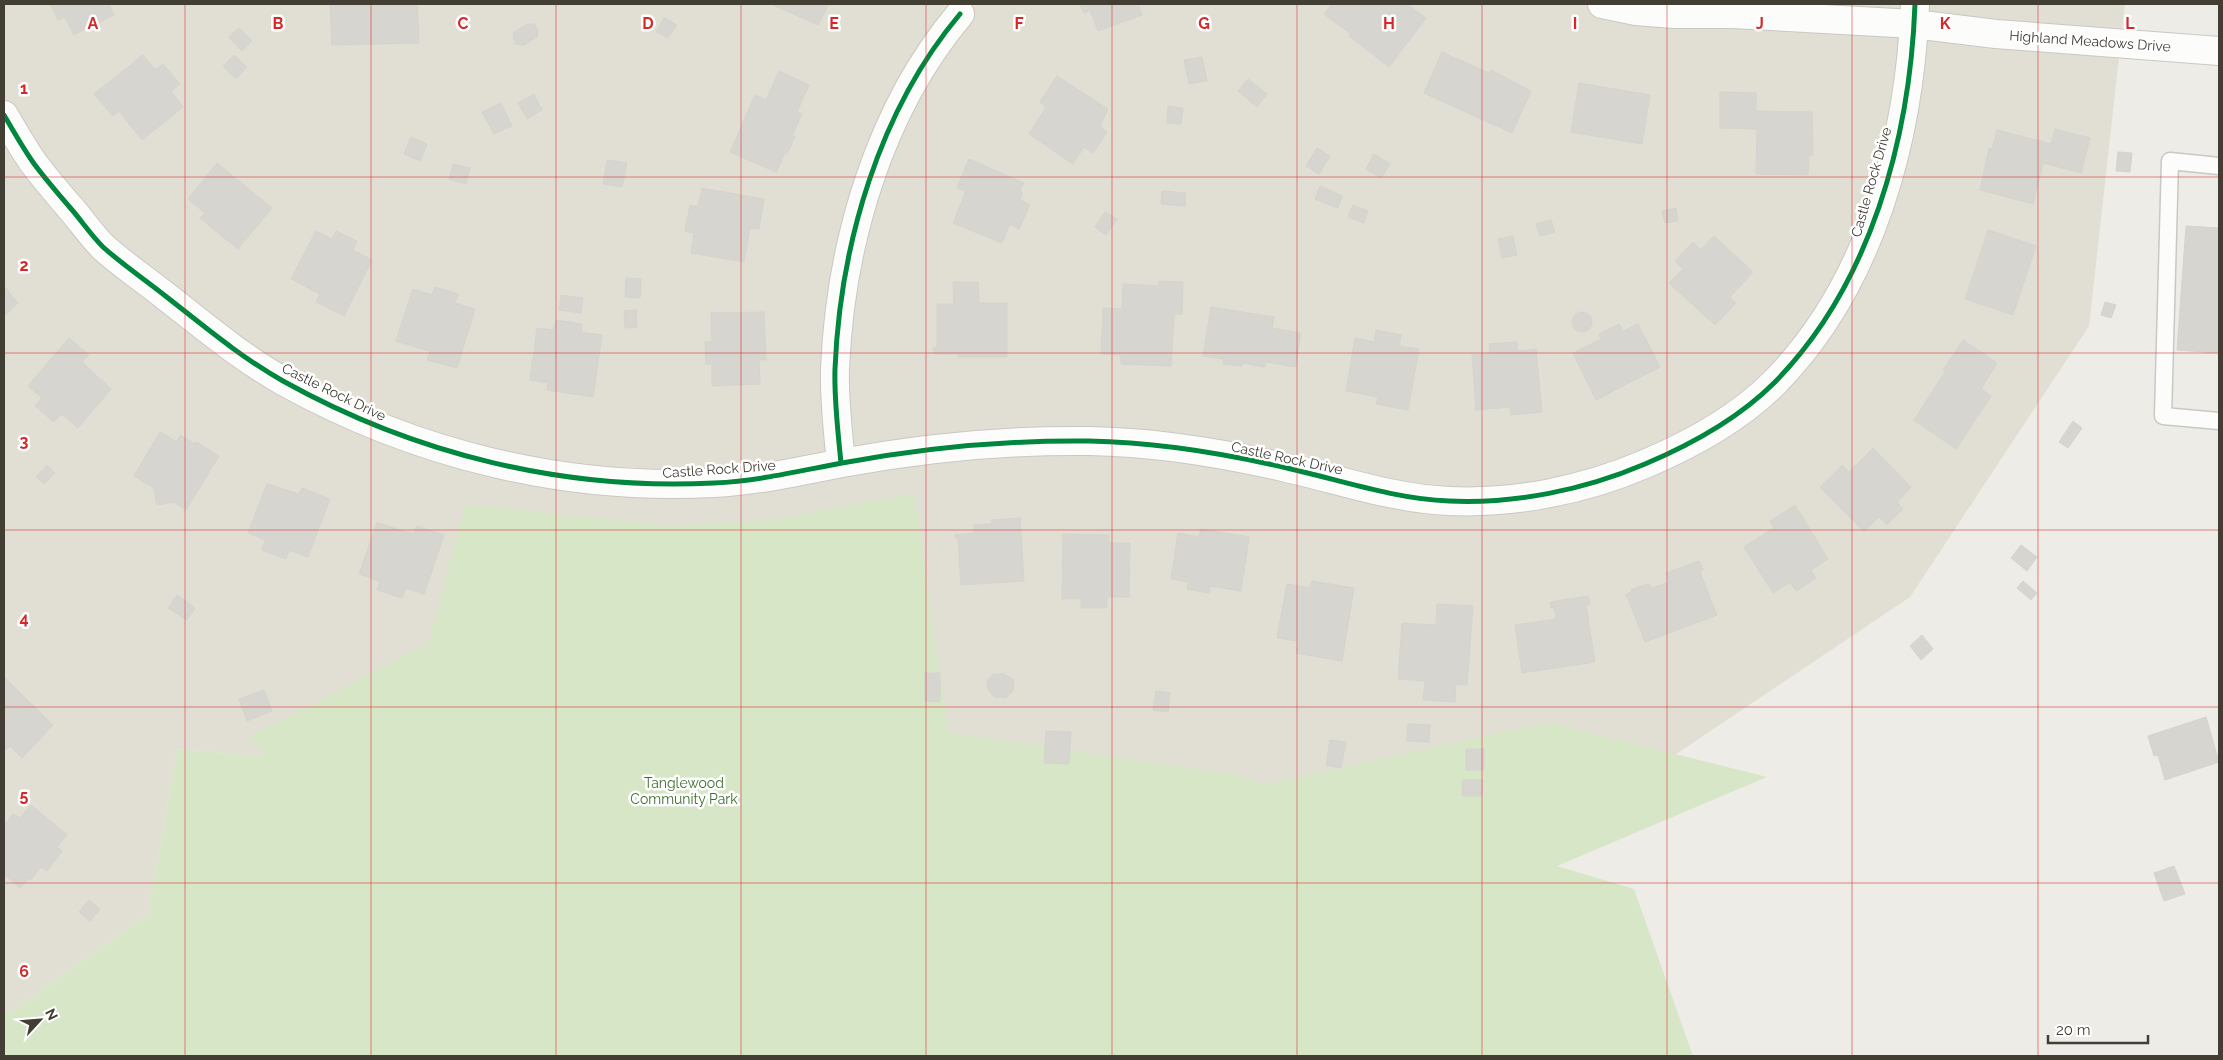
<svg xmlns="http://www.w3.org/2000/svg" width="2223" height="1060" font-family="Raleway,sans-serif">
<rect width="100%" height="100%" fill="#edece7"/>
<!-- residential -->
<path fill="#e1ded4" d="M4,4h2121l-36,322 -179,271 -250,168 -200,74 -1172,-81 -111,-9 -29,165 -134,96 -10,1z"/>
<!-- green -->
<path fill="#d8e6c8" d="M914,493l35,239 287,43 30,9 281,-62 220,55 -210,89 77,23 59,167h-1689v-45l10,-1 134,-96 29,-165 90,7 -18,-19 180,-94 36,-139 207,22 105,-7z"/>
<!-- building -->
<path fill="#d7d5cf" stroke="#d5d3cd" d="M50,4h59l5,11 -40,20 -9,-18 -7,3z
M330,4h87l2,39 -87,2z
M771,4h58l-11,21z
M1080,4h58l4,11 -44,16 -8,-21 -6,3z
M1332,4h75l19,14 -37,49 -40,-31 2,-2 -27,-20z
M664,18l13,7 -9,13 -12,-6z
M528,24h6l4,7 -1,6 -13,8 -8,-1 -3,-6 1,-6z
M239,28l13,13 -10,10 -13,-14z
M1442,52l47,21 2,-3 40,21 -19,42 -88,-40z
M143,55l12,15 8,-6 17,20 -9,7 12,16 -41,33 -23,-29 -6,5 -19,-22z
M234,55l13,12 -11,12 -13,-13z
M1202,57l5,24 -18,3 -5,-24z
M779,71l30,14 -12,27 5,2 -10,22h3l-8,18 -2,-1 -9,19 -46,-20 25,-57 11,5z
M1057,76l51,33 -8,17 7,6 -14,21 -9,-6 -11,17 -44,-30 17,-27 -6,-5z
M1248,79l19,15 -10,13 -19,-16z
M1579,83l71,12 -8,49 -71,-12z
M1720,92l36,1v18l56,1 1,43h-4l-1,20 -52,-1 1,-45 -37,-1z
M534,94l8,16 -15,9 -9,-16z
M501,103l11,23 -18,8 -12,-22z
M1168,106l15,2 -2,16 -14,-1z
M2055,129l35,9 -9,35 -38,-10 -10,41 -53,-14 9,-42 3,1 5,-19 54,14z
M411,137l16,7 -7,17 -16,-7z
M1317,148l13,8 -11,18 -13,-8z
M2118,152l14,1 -2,19 -14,-1z
M1374,154l16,10 -9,14 -15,-9z
M969,159l55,24 -4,8 3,2 -3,7 10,5 -11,24 -9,-5 -8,19 -49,-20 13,-32 -9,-3z
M607,160l20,3 -5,24 -19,-3z
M217,163l55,45 -34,41 -38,-31 5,-5 -17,-14z
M453,164l17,4 -4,16 -17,-5z
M1320,186l22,10 -4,12 -23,-9z
M702,188l62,11 -5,30 -9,-1 -6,34 -53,-9 3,-20 -9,-2 5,-26 8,2z
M1162,191l24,2 -1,13 -24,-2z
M1353,205l15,6 -4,12 -16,-6z
M1676,208l2,13 -13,2 -3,-12z
M1105,212l12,7 -11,16 -11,-8z
M1551,220l4,12 -15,4 -4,-12z
M2186,226l33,2v125l-42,-3z
M1988,230l48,16 -23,69 -48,-16z
M316,231l16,8 4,-8 21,10 -4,9 19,10 -28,56 -28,-14 4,-8 -29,-15z
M1513,236l4,19 -15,3 -4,-19z
M1714,236l39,36 -23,25 6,6 -21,22 -46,-42 14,-14 -8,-8 18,-19 8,8z
M626,278l15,1 -1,19 -15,-1z
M1159,281l24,1 -1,32h-8l-3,52 -50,-2v-9l-20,-1 2,-46 19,1 1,-25 36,2z
M953,282h25l1,21h28v54h-48l-1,-3h-24l-1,-6h4v-44h17z
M4,286l14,17 -14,13z
M435,287l23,7 -3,9 20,6 -18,59 -30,-8 3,-9 -34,-10 17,-52 19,6z
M561,295l22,3 -2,15 -22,-3z
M2105,302l11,3 -5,13 -10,-3z
M1211,307l63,10 -2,11 29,5 -6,34 -29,-5 -2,5 -21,-4 -1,3 -19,-2 1,-5 -21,-3z
M636,310l1,17 -12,1 -1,-17z
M1572 322a10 10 0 1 1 20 0a10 10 0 1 1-20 0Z
M764,312l2,48h-7l1,24 -48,2v-22h-6l-1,-22h7l-1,-29z
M556,320l26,4 -1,8 21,3 -9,62 -46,-7 1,-7 -18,-3 7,-52 17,2z
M1619,324l4,7 15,-7 22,43 -64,33 -23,-47 28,-14 -2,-5z
M1376,330l25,5 -2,11 20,3 -11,61 -32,-6 2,-7 -32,-6 9,-53 19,4z
M69,338l20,17 -7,7 29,27 -33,39 -16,-14 -8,8 -19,-16 7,-8 -14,-12z
M1963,340l34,23 -16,26 10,7 -35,53 -42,-29 31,-48 -2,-2z
M1517,342l1,9 18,-2 6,63 -31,3 -1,-8 -34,3 -4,-55 18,-1 -1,-10z
M2073,421l9,7 -14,20 -9,-6z
M160,432l17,10 3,-7 15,9 1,-2 23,14 -33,54 -12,-8 -17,3 -3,-17 -20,-12z
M1873,448l38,39 -14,15 6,7 -16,16 -8,-8 -15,15 -44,-45 22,-22 7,7z
M47,465l8,8 -11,11 -8,-7z
M267,484l32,10 3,-6 28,11 -22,58 -19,-7 -3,9 -24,-9 3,-10 -17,-7z
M1795,505l33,54 -17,11 5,8 -20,13 -6,-9 -17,11 -29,-46 30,-19 -4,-7z
M1020,518l4,63 -63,4 -3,-47h-3v-3l19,-2v-8l18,-1v-4z
M377,523l37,11 3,-8 27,9 -20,59 -18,-6 -4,10 -25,-8 3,-9 -21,-7z
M1201,529l48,8 -8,54 -31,-5 -1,7 -22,-4 2,-7 -18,-3 7,-46 21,4z
M1063,534l46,1v8h21l-1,54h-22v11h-26v-9h-19z
M2021,545l16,12 -10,14 -16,-13z
M1699,561l4,9 -3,2 17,43 -72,27 -19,-48 6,-2 -1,-2 15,-6 4,1 2,3 17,-6 -3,-9z
M1312,581l42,7 -12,73 -46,-8 2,-12 -21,-3 10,-54 23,4z
M2023,581l14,12 -6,7 -14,-12z
M177,595l18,13 -8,12 -19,-12z
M1588,596l2,8 -4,1 9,57 -73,11 -7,-48 41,-6 -2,-12 -3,1 -1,-6z
M1437,604l36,2 -6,79 -11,-1 -1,18 -32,-2 2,-19 -27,-2 4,-56 34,2z
M1922,635l11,14 -12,11 -11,-14z
M925,673h15v29l-15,-1z
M993,674h11l10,6 -1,11 -7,7 -12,-1 -6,-8 -1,-9z
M4,677l49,48 -31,33 -12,-12 -6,5z
M264,690l8,21 -25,10 -8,-22z
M1156,691l14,2 -2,19 -15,-2z
M2206,717l13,45 -54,18 -7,-25 -4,1 -6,-20z
M1408,724l22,1 -1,17 -22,-1z
M1046,731l25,1 -2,32 -25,-1z
M1330,740l16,2 -5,26 -15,-3z
M1466,749h18v21h-18z
M1463,780h20l-1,16h-20z
M31,805l36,30 -10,12 5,4 -15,20 -6,-4 -11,13 -2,-2 -8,10 -16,-14v-49l9,-11 7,4z
M2174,866l11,28 -21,7 -10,-28z
M89,900l11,9 -10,12 -11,-9z"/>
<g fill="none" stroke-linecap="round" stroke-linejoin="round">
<defs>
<path id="lane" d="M2219,166l-49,-5 -7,255 56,5"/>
<path id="street" d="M1602,4l34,7 38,3h59l181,10 82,10 223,17
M4,115c10,17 20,35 31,50 12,16 25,31 38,46 10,12 19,25 30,36 20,18 44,34 65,51 37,29 74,60 115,83 131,73 281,110 431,102 44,-2 85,-12 128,-20 81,-15 164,-23 247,-22 66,1 133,12 198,27 53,12 108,31 162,33 66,3 135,-11 196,-37 45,-19 94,-46 129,-81 97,-98 136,-245 141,-379
M841,463c-3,-31 -7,-63 -6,-94 5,-124 44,-259 125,-355"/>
</defs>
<!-- lane casing -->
<use href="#lane" stroke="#c9c8c3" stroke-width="19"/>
<!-- street casing -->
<use href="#street" stroke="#c9c8c3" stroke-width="30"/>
<!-- lane -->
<use href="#lane" stroke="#fcfcfb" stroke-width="16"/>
<!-- street -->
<use href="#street" stroke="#fcfcfb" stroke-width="28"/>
<defs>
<path id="cycleway" d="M4,115c10,17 20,35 31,50 12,16 25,31 38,46 10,12 19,25 30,36 20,18 44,34 65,51 37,29 74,60 115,83 131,73 281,110 431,102 44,-2 85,-12 128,-20 81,-15 164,-23 247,-22 66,1 133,12 198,27 53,12 108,31 162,33 66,3 135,-11 196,-37 45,-19 94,-46 129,-81 97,-98 136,-245 141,-379
M841,463c-3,-31 -7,-63 -6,-94 5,-124 44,-259 125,-355"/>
</defs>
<!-- cycleway casing -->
<use href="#cycleway" stroke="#fff" stroke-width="8"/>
<!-- cycleway -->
<use href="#cycleway" stroke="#00873e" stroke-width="5"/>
</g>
<!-- grid -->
<path fill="none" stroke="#d62828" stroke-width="1" stroke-opacity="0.55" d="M185,4v1052M371,4v1052M556,4v1052M741,4v1052M926,4v1052M1112,4v1052M1297,4v1052M1482,4v1052M1667,4v1052M1852,4v1052M2038,4v1052M4,177h2215M4,353h2215M4,530h2215M4,707h2215M4,883h2215"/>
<g text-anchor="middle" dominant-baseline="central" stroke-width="5" stroke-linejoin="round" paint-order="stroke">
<!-- street labels -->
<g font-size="14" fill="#423e34" stroke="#fff">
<text transform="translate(2090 41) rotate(4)">Highland Meadows Drive</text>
<text transform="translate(1871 182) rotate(-74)">Castle Rock Drive</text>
<text transform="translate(334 392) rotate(26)">Castle Rock Drive</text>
<text transform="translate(1287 458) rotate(12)">Castle Rock Drive</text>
<text transform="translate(719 469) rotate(-4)">Castle Rock Drive</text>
</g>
<!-- park labels -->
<g font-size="14" fill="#3f6e2d" stroke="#fff">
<text x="684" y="783">Tanglewood<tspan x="684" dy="16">Community Park</tspan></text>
</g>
</g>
<g font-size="16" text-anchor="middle" font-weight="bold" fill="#d62828" stroke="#fff" stroke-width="5" stroke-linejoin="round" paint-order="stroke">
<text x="93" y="29">A</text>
<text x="278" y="29">B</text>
<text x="463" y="29">C</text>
<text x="648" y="29">D</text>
<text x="834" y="29">E</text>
<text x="1019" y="29">F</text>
<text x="1204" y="29">G</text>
<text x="1389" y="29">H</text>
<text x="1575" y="29">I</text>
<text x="1760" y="29">J</text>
<text x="1945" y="29">K</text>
<text x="2130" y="29">L</text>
<text x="24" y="94">1</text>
<text x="24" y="271">2</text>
<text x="24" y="447">3</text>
<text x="24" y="624">4</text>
<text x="24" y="801">5</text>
<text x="24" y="977">6</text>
</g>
<!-- border -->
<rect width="2223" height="1060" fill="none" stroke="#423e34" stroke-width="10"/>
<!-- north arrow -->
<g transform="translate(40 1020) rotate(64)" stroke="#ffffff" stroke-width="4" paint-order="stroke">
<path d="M0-4L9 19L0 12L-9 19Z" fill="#423e34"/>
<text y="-8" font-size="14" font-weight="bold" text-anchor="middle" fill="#423e34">N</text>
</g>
<!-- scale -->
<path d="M2048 1035v8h100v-8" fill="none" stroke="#423e34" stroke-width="2.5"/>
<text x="2056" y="1035" font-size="15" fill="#423e34" stroke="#ffffff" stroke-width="4" paint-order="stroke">20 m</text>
</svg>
